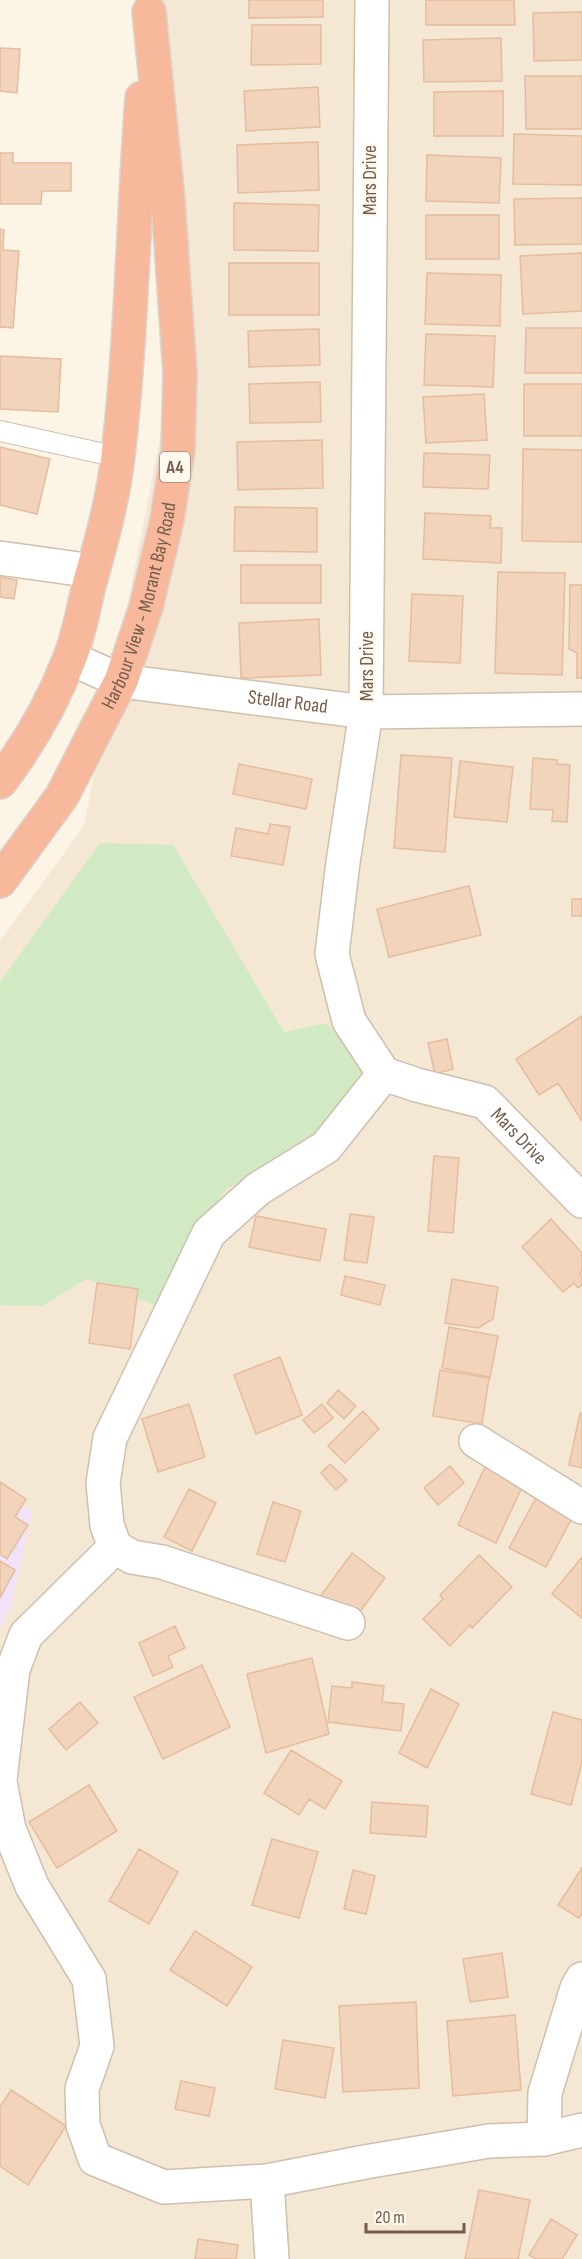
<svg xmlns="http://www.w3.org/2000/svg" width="582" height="2259" font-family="'Sofia Sans Condensed',sans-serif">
<rect width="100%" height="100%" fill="#fcf5e6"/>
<!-- residential -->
<path fill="#f4e7d4" d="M153,0h429v2259h-582v-1318l84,-115 81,-413z"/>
<!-- education -->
<path fill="#f2e2f9" d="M0,1490l32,22 -22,96 -10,21z"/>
<!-- green -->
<path fill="#d2eac4" d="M100,843l73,2 111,187 42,-9 43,47 -51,68 -90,50 -26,31 -47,86 -69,-26 -44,27 -42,-1v-323z"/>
<!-- building -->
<path fill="#f2d4bd" stroke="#e5bc9d" stroke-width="1.5" d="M249,0h74v17l-74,1z
M426,0h88l1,25h-89z
M582,12v48l-48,1 -1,-48z
M252,25h69v39l-70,1z
M501,38l1,43 -78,1 -1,-42z
M0,48l20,1 -3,44 -17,-2z
M525,76h57v53h-56z
M318,87l2,40 -74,4 -2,-40z
M503,91v45h-69v-44z
M514,134l68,2v49l-69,-1z
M318,142l1,48 -81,3 -1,-48z
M0,153h13v10h58v28h-29l-1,13h-41z
M427,155l74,3 -2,45 -73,-2z
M582,198v46l-67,1 -1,-46z
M234,203l85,2 -1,46 -84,-1z
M426,215h73v44h-73z
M0,229l4,1 -1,20 16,1 -6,77 -13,-1z
M582,253v58l-59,3 -3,-58z
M229,263h90v52h-90z
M427,273l74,2 -1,51 -75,-2z
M526,328h56v45h-57z
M319,329l1,36 -71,2 -1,-36z
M426,334l69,2 -2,51 -69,-2z
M0,356l61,3 -3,53 -58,-3z
M320,382l1,40 -71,1 -1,-39z
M524,384h58v52h-58z
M484,394l3,46 -61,3 -3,-46z
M322,440l1,48 -85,2 -1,-48z
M0,447l50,12 -13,55 -37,-9z
M523,449l59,1v92l-60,-1z
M424,453l66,2 -2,34 -65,-2z
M235,507l82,1v44l-83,-1z
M425,513l66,3 -1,12h12l-1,35 -78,-4z
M241,565h80v38h-80z
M498,572l67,1 -3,102 -67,-2z
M0,577l17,3 -3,19 -14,-2z
M570,585h12v93h-5v-25l-8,-4z
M412,594l51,2 -3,67 -51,-2z
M319,619l2,56 -80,3 -2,-55z
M401,755l51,3 -7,94 -51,-4z
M533,758l24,2v4l13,1 -3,57 -15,-1 1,-11 -23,-1z
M460,761l53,6 -6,55 -53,-5z
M239,764l73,15 -6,30 -73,-15z
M270,824l20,3 -7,38 -52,-9 5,-28 32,6z
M469,886l12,49 -92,22 -12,-48z
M572,899h10v17h-10z
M582,1016v105l-24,-38 -19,12 -23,-36z
M447,1039l6,30 -18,5 -7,-31z
M434,1156l25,2 -6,75 -25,-2z
M350,1214l24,3 -7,46 -23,-3z
M256,1216l70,13 -6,32 -71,-14z
M551,1219l31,34v18l-2,2 2,2v10l-4,3 -4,-5 -11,9 -41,-45z
M345,1276l40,9 -5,20 -39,-10z
M452,1279l46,8 -5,32 -15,9 -33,-5z
M97,1283l41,6 -8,60 -41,-6z
M449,1327l49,9 -8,41 -48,-9z
M280,1357l22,58 -46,19 -22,-59z
M440,1370l49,8 -7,46 -49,-8z
M338,1390l18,16 -12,13 -17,-16z
M189,1404l16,53 -47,15 -16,-53z
M322,1404l11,14 -19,15 -11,-13z
M363,1411l16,18 -34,34 -17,-17z
M580,1413h2v55l-13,-3z
M330,1464l17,16 -11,10 -15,-17z
M486,1465l38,18 -28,60 -38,-18z
M450,1466l14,17 -26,22 -14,-17z
M0,1482l26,17 -11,18 13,8 -21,34 -7,-5z
M189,1489l27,14 -24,48 -28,-14z
M537,1496l36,20 -27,51 -37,-19z
M273,1502l28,9 -16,51 -28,-8z
M352,1553l33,25 -29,39 -20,-16 -4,6 -13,-9z
M479,1555l33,32 -40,41 -2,-3 -20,21 -27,-27 20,-20 -3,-4z
M582,1557v61l-30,-24z
M0,1561l15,9 -15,28z
M175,1626l10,22 -17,8 5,11 -20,9 -14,-33z
M312,1658l17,76 -63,19 -19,-79z
M202,1665l28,62 -67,32 -29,-62z
M352,1682l32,4 -2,16 22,2 -3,27 -73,-9 4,-36 20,2z
M431,1689l28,15 -32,64 -28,-15z
M80,1702l18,21 -32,27 -17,-21z
M553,1712l29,8v42l-11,43 -40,-11z
M291,1750l51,31 -17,28 -16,-10 -10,16 -35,-22z
M89,1785l28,46 -60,37 -28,-46z
M372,1802l56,4 -2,31 -56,-4z
M272,1839l46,13 -19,66 -47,-13z
M139,1849l39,23 -29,52 -40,-23z
M582,1868v46l-3,4 -21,-13z
M353,1870l22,6 -9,38 -22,-5z
M195,1931l57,36 -25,39 -57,-36z
M502,1953l6,44 -38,5 -7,-43z
M416,2002l3,86 -76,4 -4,-86z
M515,2015l6,75 -68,6 -6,-75z
M283,2040l51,8 -9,50 -50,-9z
M181,2081l34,7 -6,28 -34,-7z
M11,2090l55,36 -38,59 -28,-19v-59z
M479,2190l51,10 -12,59h-53z
M551,2219l26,16 -15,24h-26l-7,-4z
M198,2239l40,6 -2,14h-41z"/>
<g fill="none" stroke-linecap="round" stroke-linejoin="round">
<defs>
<path id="lane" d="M0,431l118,26"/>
<g id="street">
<path id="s1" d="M372,0l-6,712 -23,150 -11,92 17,67 35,53 33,11 68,17 97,99"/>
<path d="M0,558l93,13"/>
<path id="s2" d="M70,658l51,23 245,31 216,-3"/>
<path d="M476,1441l106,66"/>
<path d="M348,1623l-186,-61 -30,-5 -17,-10 -8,-22 -4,-42 7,-45 99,-205 49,-44 68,-42 58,-73"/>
<path d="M0,1779l13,-110 13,-34 89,-88"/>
<path d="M0,1782l9,47 23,57 57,93 8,67 -15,43 1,36 12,34 69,28 103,-6 98,-19 124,-21 55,-2 38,-9"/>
<path d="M544,2139l1,-46 32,-105 5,-9"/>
<path d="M267,2181l5,78"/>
</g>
<g id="highway">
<path d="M0,782c28,-37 52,-78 69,-122 10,-24 14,-50 20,-75 12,-42 24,-85 29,-129 14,-119 15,-239 24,-358"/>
<path id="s3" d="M0,881l62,-85 59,-115 25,-74 21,-87 11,-70 2,-76 -12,-174 -19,-188"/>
</g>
</defs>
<!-- lane casing -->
<use href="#lane" stroke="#d0bfae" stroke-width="22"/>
<!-- street casing -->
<use href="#street" stroke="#d0bfae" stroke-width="36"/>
<!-- highway casing -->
<use href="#highway" stroke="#dbd5d0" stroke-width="36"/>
<!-- lane -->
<use href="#lane" stroke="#fff" stroke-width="20"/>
<!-- street -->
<use href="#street" stroke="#fff" stroke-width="33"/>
<!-- highway -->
<use href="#highway" stroke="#f7b89c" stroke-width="33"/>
</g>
<g text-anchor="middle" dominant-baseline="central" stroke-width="4.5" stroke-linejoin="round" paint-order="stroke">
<!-- shield labels -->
<rect fill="#fff8ec" stroke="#9f8b7b" stroke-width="1.5" x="160" y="452" width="30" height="30" rx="4.5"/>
<g font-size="18" font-weight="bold" fill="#765c4a">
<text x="175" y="467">A4</text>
</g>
<!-- street labels -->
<g font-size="20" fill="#765c4a" stroke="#fff8ec">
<text transform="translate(370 180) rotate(-90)">Mars Drive</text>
<text stroke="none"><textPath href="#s3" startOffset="312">Harbour View - Morant Bay Road</textPath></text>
<text transform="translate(367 666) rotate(-90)">Mars Drive</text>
<text stroke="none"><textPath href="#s2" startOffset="224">Stellar Road</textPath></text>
<text stroke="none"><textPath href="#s1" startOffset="1242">Mars Drive</textPath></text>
</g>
</g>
<!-- scale -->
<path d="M366 2223v9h98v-9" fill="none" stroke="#765c4a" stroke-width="3"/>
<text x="375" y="2223" font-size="18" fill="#765c4a" stroke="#fff8ec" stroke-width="4.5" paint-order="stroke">20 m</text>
</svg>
